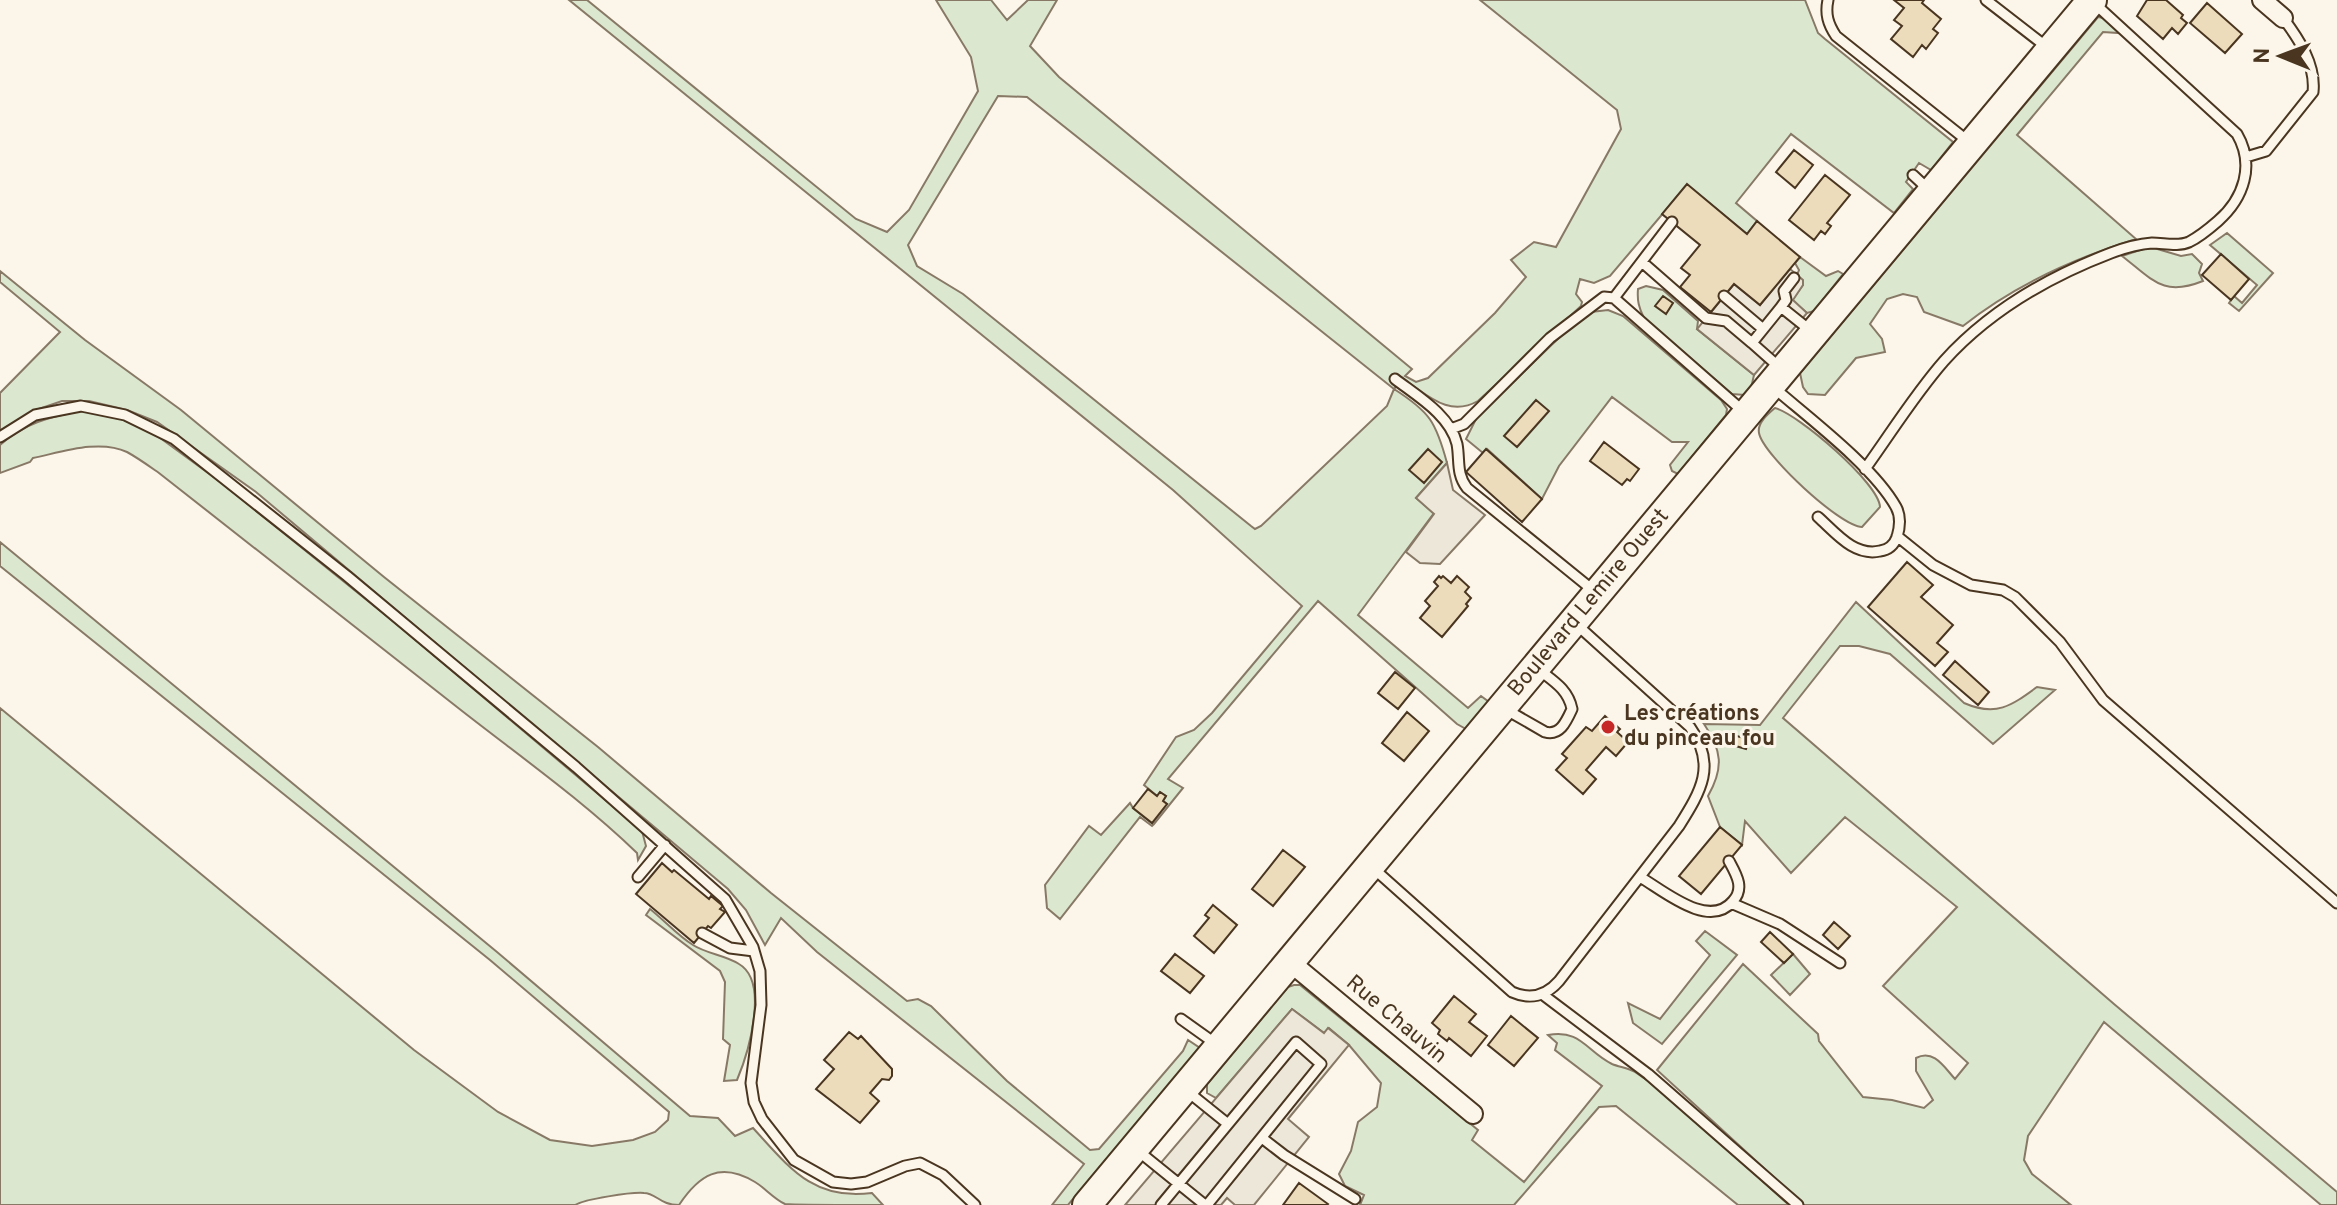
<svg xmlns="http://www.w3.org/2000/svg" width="2337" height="1205" font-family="Overpass,sans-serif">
<rect width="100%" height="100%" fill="#fbf6e9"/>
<!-- green -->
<path fill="#dce7d0" stroke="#887966" stroke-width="2" fill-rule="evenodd" d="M569,0h18l269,219 31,13 22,-22 69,-119 -7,-34 -35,-57h55l16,20 21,-20h29l-27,46 29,31 353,292 -7,7 11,6 12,-4 67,-65 31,-36 -15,-17 23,-18 22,5 65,-118 -4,-19 -137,-110h325l13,33 7,6 128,103 -22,28 -12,-7 -13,19 7,7 -19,24 -103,-79 -55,69 21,18 -10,13 -60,-49 -77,91 -16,7 -14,-4 -4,15 6,8 -1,4 -103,95c-30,17 -51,-7 -75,-22l-9,10c36,23 42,33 53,74l-31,35 18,15 -76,102 110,93 13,-12 8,6 -23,27 -9,-5 -139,-123 -150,178 15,9 -29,36 -2,2 -12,-9 -80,102 -13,-11 -2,-23 44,-59 12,9 29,-32 3,5 19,15 15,-19 -4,-3 3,-5 -6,-4 -3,4 -13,-11 32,-48 18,-7 18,-17 90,-107 -129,-116zM998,96l29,1 367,292 -7,17 -126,120 -6,3 -4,-3 -288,-232 -46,-28 -9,-21z
M2098,17l11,2 10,14 -16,-1 -86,103 119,104c-61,19 -123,47 -173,87l-39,-14 -7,-15 -14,-3 -16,5 -17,25 12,15 3,13 -29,6 -31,37 -17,-1 -5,-7 -3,-14z
M2227,233l46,40 -34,38 -10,-8 5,-7 8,7 15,-18 -47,-40z
M2154,248l27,8 11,-2 10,10 -3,9 4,8c-40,16 -50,-1 -81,-25l21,-7z
M1800,257l26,19 12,-5 5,3 -29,37 -7,2 -15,-13 11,-15 -6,-10 2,-5 -4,-7z
M0,271l85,69 96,70 203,167 214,170 173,146 136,108 11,-2 13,7 76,75 83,69 9,-1 84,-98 5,-11 12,8 -132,157h-16l32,-41 -267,-212 -36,-34 -16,27 -19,-35 -18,-21 -472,-397 -99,-70 -30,-12 -38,-9h-27l-29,10 -33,20v-38l60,-61 -60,-50z
M1646,286l17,4 35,31 -1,8 57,46 -3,13 -6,7 -13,-1 -88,-76c-5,-10 -7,-17 -6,-29z
M1608,310l15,6 98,84 6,9 -1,6 -48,59 -6,-3 -2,-6 18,-23h-16l-60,-45 -53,69 -17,33 -55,-50 -4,4 -17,-14 11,-22 88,-85 26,-20z
M1775,408c23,6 104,75 105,99l-18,20c-21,0 -99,-72 -103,-94 -2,-10 9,-19 16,-25z
M80,411l32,4 40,17 67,49 180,145 243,205 4,15 -8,14 -1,-7c-56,-54 -119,-98 -180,-146 -99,-78 -198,-156 -298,-234 -10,-7 -21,-15 -32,-21 -28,-13 -65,0 -94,6l-3,4 -30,11v-28c24,-22 50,-28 80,-34z
M0,542l497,410 193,164 28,2 17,18 18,-8c36,39 60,73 119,65l11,12c-17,0 -88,0 -98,-1 -11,-5 -20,-16 -30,-22 -35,-21 -56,-7 -76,23 -19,0 -23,-12 -35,-12 -13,-1 -59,6 -69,12h-575v-497l414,342 84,62 52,28 42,6 41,-6 22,-8 13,-12 1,-8 -179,-152 -490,-394z
M1856,602l108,101c32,14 47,3 73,-16l18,3 -62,54 -103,-90 -31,-8h-19l-57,72 331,286 223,188v13h-16l-217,-183 -76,114 -4,24 8,14 39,31h-267l-147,-135 86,-106 75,70 1,7 44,56 29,3 32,8 9,-8 -17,-29v-13c18,-9 28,9 39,21l13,-16 -85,-77 74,-79 -112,-90 -54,56 -46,-52 -3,24 -22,-18 -12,-31c16,-28 14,-46 -4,-72l56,1z
M650,909c14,11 28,27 43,36 14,9 32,10 46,19 31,18 9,90 -2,116l-13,1 6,-36 -7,-6 2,-57 -5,-11 -74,-56z
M1705,931l32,24 -75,89 -29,-21 -5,-20 32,16 50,-64 -14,-14z
M1793,954l17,20 -20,21 -19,-20z
M1294,985h6l178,145 -6,10 52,42 78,-96 -47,-36 2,-7 -9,-8c33,-6 38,16 64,29 7,3 16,4 23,8 56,37 104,89 154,133h-51l-122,-99 -17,1 -85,98h-154l4,-10 -19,-9 -6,-12 12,-23 7,-29 19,-15 4,-24 -32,-38 -20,-17 -5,5 -32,-24 -76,89 -9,-5v-9l81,-97z"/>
<!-- parking -->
<path fill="#ede7d9" stroke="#887966" stroke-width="2" d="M1790,269l13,11v5l-10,15 14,13 -53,62 -57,-46 37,-45 26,21z
M1447,463l6,27 32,25 -45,49 -20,-1 -14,-11 28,-38 -18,-16z
M1292,1009l32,24 4,-5 21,17 -61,74 21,18 -55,68h-19l-8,-7 -6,7h-96z"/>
<!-- building -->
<path fill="#ecdcbc" stroke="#4a3520" stroke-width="2" d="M1894,0h30l-2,3 19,16 -8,10 5,4 -12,16 -4,-4 -9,12 -22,-18 11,-13 -8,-6 10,-12z
M2147,0h19l17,15 -2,3 6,5 -9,11 -6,-6 -9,11 -26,-23z
M2207,3l35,31 -17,19 -35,-30z
M1794,150l19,15 -18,23 -19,-16z
M1825,175l25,20 -23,28 4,3 -6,8 -4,-3 -7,9 -25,-20z
M1687,184l60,50 10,-13 43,36 -40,48 -26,-21 -23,28 -31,-25 10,-12 -9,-7 19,-23 -38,-31z
M2221,254l28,25 -18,21 -29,-25z
M1663,296l10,7 -7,11 -11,-8z
M1536,400l13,11 -32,36 -13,-11z
M1604,442l35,27 -9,12 -3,-2 -5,6 -32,-24z
M1428,449l14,13 -18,21 -15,-13z
M1486,449l56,50 -20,23 -56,-50z
M1907,562l26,23 -12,12 32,28 -16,18 11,9 -13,14 -67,-59z
M1439,576l2,2 2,-2 8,7 6,-7 12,11 -4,5 6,6 -5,6 2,2 -26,31 -22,-19 10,-12 -5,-5 13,-15 -4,-4z
M1955,661l34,31 -11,13 -35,-30z
M1395,672l20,16 -17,21 -20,-16z
M1407,712l22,19 -25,30 -22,-18z
M1605,716l15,13 -3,3 11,10 -12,14 -10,-9 -20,23 10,9 -13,15 -27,-24 11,-12 -5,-4 24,-27 6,4z
M1728,734l21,5 -3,10 -21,-6z
M1148,789l9,7 3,-4 6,4 -3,5 4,3 -15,19 -19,-15z
M1720,827l22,18 -41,49 -22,-18z
M1283,850l22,17 -32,39 -21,-17z
M662,863l10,9 2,-2 35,29 2,-3 12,10 -3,3 5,3 -14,16 -3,-2 -14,17 -58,-49z
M1213,905l24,20 -23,28 -20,-17 15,-18 -4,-3z
M1834,922l16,14 -12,13 -15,-14z
M1770,932l23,22 -9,9 -23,-21z
M1175,954l29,22 -14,17 -29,-22z
M1454,996l22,18 -7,8 18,14 -16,20 -22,-18 -2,3 -9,-7 2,-4 -8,-7z
M1511,1016l27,22 -24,28 -26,-21z
M849,1032l9,7 3,-3 31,33v7l-3,4 -7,-1 -12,14 9,8 -19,22 -44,-34 18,-20 -10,-9z
M1299,1183l29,21 -1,1h-44z"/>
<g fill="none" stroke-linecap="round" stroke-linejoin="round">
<defs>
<path id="service" d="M1828,0c-3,14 0,24 8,36l133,106
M1986,0l62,48
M2246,157l20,-6 47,-59c3,-27 -14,-53 -30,-74
M1913,175l15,14
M1672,222l-58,76 130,114
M1642,262l64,56 20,3 26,22
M1724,296l39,33
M1781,307l5,-7 -2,-9 10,-13
M1779,367l-27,-24 29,-36 30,24
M1395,379c22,17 55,36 62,65 3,16 -1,30 10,44l127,103
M1773,387c36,31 101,80 123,120 5,9 4,20 1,30 -3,8 -9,13 -17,14 -26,6 -45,-19 -62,-34
M1451,429l13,-5 86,-86 54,-41 10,1
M0,437l35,-22 46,-9 44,9 49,24 173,137 229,191 149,132 28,48 7,24 1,34 -10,78 3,19 8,17 32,41 39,22 18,2 16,-2 38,-16 15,-3 23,12 32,30
M1865,469c26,-36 50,-75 79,-108 46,-51 104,-84 167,-108 13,-5 28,-9 41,-10 12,0 26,4 37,-1 10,-5 21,-14 29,-21 26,-23 37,-56 19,-87l-143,-131
M1897,536l36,29 38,20 32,5 12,7 45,45 43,58 234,203
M1505,709l40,23c15,4 21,-10 27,-23 -4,-20 -19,-28 -34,-40
M1373,868l139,124c18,8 34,4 47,-11l120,-155c22,-35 38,-61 11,-99l-114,-103
M638,877l27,-32
M1640,877c24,14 69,53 93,24 12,-13 3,-27 -4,-40
M1731,903l49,21 60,39
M702,933l28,15 24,3
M1542,994l106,80 150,131
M1181,1019l35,25
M1187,1091l41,33
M1262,1138l22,17 71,44
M1137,1150l68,55
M1161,1205l135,-163 25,22 -114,141"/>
<path id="minor" d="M2262,0l21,18
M1290,962l183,152"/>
<path id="primary" d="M1087,1205l1005,-1205"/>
</defs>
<!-- service casing -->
<use href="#service" stroke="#4a3520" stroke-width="13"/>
<!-- minor casing -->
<use href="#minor" stroke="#4a3520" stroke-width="22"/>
<!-- primary casing -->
<use href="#primary" stroke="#4a3520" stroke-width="32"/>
<!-- service -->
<use href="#service" stroke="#fbf6e9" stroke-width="9"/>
<!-- minor -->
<use href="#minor" stroke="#fbf6e9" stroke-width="18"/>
<!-- primary -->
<use href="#primary" stroke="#fbf6e9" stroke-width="28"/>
</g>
<!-- markers -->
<circle fill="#c62828" stroke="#fbf6e9" stroke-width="3" cx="1608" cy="727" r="8"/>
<g text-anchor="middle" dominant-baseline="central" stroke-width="6" stroke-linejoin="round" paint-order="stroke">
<!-- street labels -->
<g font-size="22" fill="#4a3520" stroke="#fbf6e9">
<text transform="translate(1589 603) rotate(-50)">Boulevard Lemire Ouest</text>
<text transform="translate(1396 1020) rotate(40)">Rue Chauvin</text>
</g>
<!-- poi labels -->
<g font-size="22" font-weight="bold" fill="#4a3520" stroke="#fbf6e9" text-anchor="start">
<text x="1624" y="714">Les créations<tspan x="1624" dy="25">du pinceau fou</tspan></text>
</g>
</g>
<!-- north arrow -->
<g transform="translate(2281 56) rotate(271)" stroke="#fbf6e9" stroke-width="6" paint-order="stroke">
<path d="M0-6L14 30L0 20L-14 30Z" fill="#4a3520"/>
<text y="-12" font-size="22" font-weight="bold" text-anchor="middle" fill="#4a3520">N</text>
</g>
</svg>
